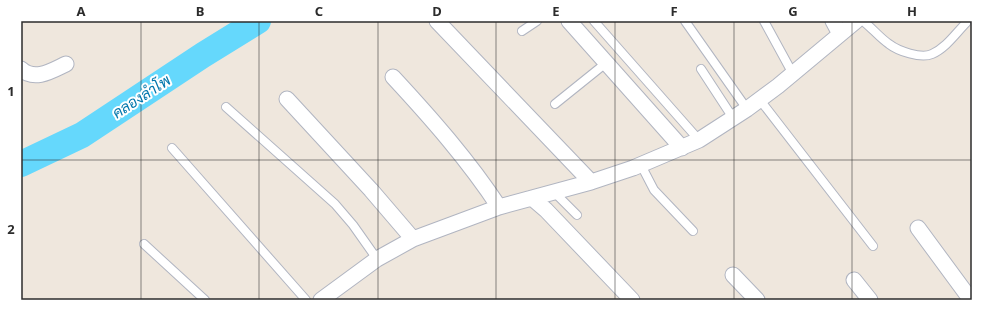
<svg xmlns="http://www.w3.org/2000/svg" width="993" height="321" font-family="'Noto Sans',Sarabun,sans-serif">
<rect width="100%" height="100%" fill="#efe7dd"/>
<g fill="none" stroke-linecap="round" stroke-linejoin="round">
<!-- river -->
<path stroke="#65d8fc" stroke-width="26" d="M21,164l61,-29 121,-80 55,-34"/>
<defs>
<path id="lane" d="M594,21l105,119
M685,21l62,88
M764,21l29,53
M863,21c9,7 17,17 26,23 9,7 32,15 43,10 14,-6 24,-21 34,-31l-1,-2
M522,31l15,-10
M701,69l32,49
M760,100l113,146
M555,104l51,-41
M226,107l109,97 18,21 24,34
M172,148l134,152
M641,165l13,25 39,41
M554,192l23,23
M144,244l61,56"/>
<path id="street" d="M437,21l154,161
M569,21l113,127
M833,21l7,13
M21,69c14,13 32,1 45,-5
M393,77c38,41 75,83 106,130
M287,99l84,91 42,49
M532,198l14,12 86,90
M918,228l53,72
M733,275l24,25
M854,280l16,20
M321,300l56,-41 36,-20 86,-32 92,-25 42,-14 66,-28 48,-31 31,-23 78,-65"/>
</defs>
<!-- lane casing -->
<use href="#lane" stroke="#b1b5c1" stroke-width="10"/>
<!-- street casing -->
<use href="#street" stroke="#b1b5c1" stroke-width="17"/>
<!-- lane -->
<use href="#lane" stroke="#fff" stroke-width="8"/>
<!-- street -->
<use href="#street" stroke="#fff" stroke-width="15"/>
</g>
<!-- grid -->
<path fill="none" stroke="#2c2c2c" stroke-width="1" stroke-opacity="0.55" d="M141,21v279M259,21v279M378,21v279M496,21v279M615,21v279M734,21v279M852,21v279M21,160h951"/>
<g text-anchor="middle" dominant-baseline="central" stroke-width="4" stroke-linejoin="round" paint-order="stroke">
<!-- water labels -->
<g font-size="15" font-style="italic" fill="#0076ac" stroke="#fff">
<text transform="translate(141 96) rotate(-33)">คลองลำโพ</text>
</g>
</g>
<!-- border -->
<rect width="993" height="321" fill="none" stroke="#ffffff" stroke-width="44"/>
<rect x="22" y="22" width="949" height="277" fill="none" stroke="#2c2c2c" stroke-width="1.5"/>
<g font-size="13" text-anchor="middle" font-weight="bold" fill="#2c2c2c">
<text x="81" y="16">A</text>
<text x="200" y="16">B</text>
<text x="319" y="16">C</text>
<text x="437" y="16">D</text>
<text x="556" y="16">E</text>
<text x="674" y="16">F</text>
<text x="793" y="16">G</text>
<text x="912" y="16">H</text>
<text x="11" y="96">1</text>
<text x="11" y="234">2</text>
</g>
</svg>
